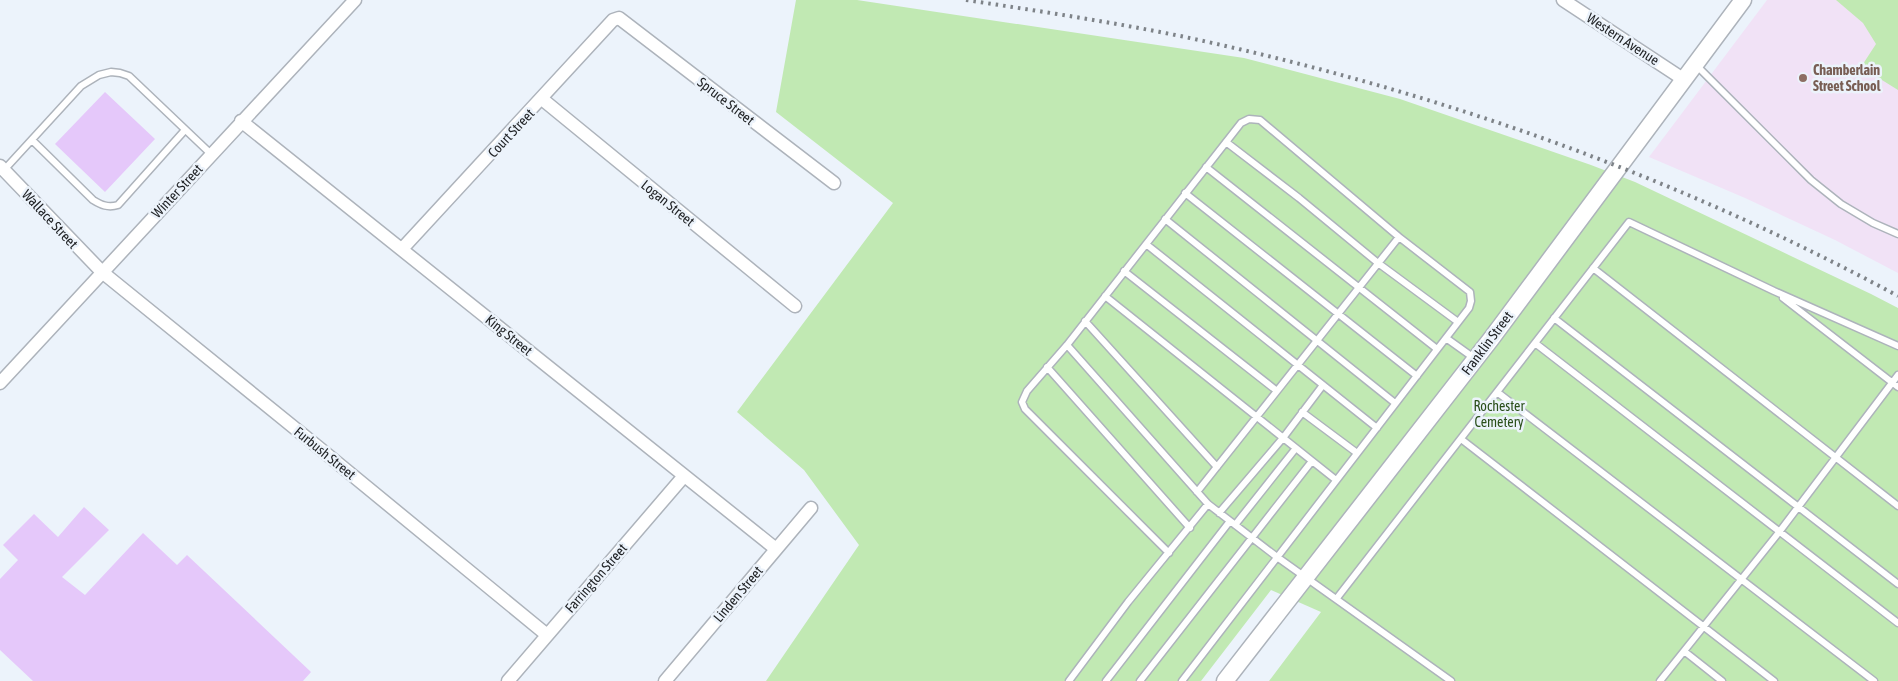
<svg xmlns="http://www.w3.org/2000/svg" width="1898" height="681" font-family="'Asap Condensed',sans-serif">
<rect width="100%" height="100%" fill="#ecf3fb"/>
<!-- education -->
<path fill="#f1e2f6" d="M1767,0h131v273l-63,-33 -90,-42 -96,-41z"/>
<!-- green -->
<path fill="#c1e9b3" d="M796,0h61l387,58 156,41 191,66 44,17 236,112 27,14v373h-629l52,-69 -50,-22 -70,91h-435l93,-136 -55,-75 -67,-58 156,-209 -117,-91z
M1836,0h62v90l-37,-23 15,-23 -13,-21z"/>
<!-- building -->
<path fill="#e5c8fa" d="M105,92l50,47 -50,53 -50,-48z
M84,507l25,23 -47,47 23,18 58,-62 34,32 10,-10 124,117 -8,9h-270l-33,-31v-71l18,-19 -15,-15 31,-31 24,23z"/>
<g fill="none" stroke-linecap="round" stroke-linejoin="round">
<defs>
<path id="service" d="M1695,64l116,116 30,24 32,19 25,11
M32,140l61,60c8,5 15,8 25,5l67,-75
M1226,142l73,56 79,65 80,59
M1206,167l231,182
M4,170l77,-84 18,-11 12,-3 9,1 9,3 82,78
M1185,193l232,183
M1165,219l230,184
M1146,244l231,184
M1593,268l305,238
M1124,271l153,120
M1105,296l231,184
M1783,298l115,89
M1554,318l344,266
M1085,321l132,146
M1446,338l28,20
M1535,343l363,280
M1067,345l141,159 69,53 174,124
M1047,367l143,161
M1497,392l377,289
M1302,412l55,41
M1461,439l313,242
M1197,492l202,-255
M1219,513l64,-75 40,-53
M1235,525l61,-77
M1169,553l-144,-144 -3,-7 5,-11 40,-46 174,-222 8,-4 11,1 139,117 71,55 1,9 -2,7 -287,373
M1337,598l292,-376 145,69 124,55
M1684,651l38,30
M1069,681l59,-79 80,-98
M1106,681l124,-160
M1140,681l172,-220
M1660,681l120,-150 118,-156"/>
<path id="minor" d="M1563,0l120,79
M542,99l253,207
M241,121l535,428
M0,166l102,106 216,175 229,188
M402,249l211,-229 6,-2 215,165
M0,383l355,-383
M508,681l176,-205
M665,681l146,-173"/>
<path id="tertiary" d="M1225,681l266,-342 252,-339"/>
</defs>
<!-- service casing -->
<use href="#service" stroke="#adb3bb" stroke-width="9"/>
<!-- minor casing -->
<use href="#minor" stroke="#adb3bb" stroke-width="15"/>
<!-- tertiary casing -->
<use href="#tertiary" stroke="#adb3bb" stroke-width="19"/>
<!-- service -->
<use href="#service" stroke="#fff" stroke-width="6"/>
<!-- minor -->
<use href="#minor" stroke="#fff" stroke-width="12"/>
<!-- tertiary -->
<use href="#tertiary" stroke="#fff" stroke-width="16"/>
<!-- rail -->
<path stroke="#7e8388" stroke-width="4" stroke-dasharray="2.5 5" stroke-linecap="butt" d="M966,0c73,11 146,22 219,37 248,53 489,138 713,259"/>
</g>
<!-- markers -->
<circle fill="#8d6e63" stroke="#ecf3fb" stroke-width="2" cx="1803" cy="78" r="5"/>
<g text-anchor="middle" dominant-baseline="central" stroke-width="5" stroke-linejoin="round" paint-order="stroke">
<!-- street labels -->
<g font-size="14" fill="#1e2023" stroke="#ecf3fb">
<text transform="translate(1623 39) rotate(33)">Western Avenue</text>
<text transform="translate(726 101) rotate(38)">Spruce Street</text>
<text transform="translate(511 133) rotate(-47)">Court Street</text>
<text transform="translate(177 191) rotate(-47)">Winter Street</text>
<text transform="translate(668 203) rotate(39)">Logan Street</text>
<text transform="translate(50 219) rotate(47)">Wallace Street</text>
<text transform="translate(509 335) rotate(39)">King Street</text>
<text transform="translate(1487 343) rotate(-53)">Franklin Street</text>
<text transform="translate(325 453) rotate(39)">Furbush Street</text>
<text transform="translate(596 578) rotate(-49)">Farrington Street</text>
<text transform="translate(738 594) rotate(-50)">Linden Street</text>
</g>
<!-- education labels -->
<g font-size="14" font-weight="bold" fill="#785e54" stroke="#ecf3fb" text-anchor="start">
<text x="1813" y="70">Chamberlain<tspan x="1813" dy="16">Street School</tspan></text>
</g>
<!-- park labels -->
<g font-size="14" fill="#2a4f1a" stroke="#ecf3fb">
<text x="1499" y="406">Rochester<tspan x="1499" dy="16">Cemetery</tspan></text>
</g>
</g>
</svg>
